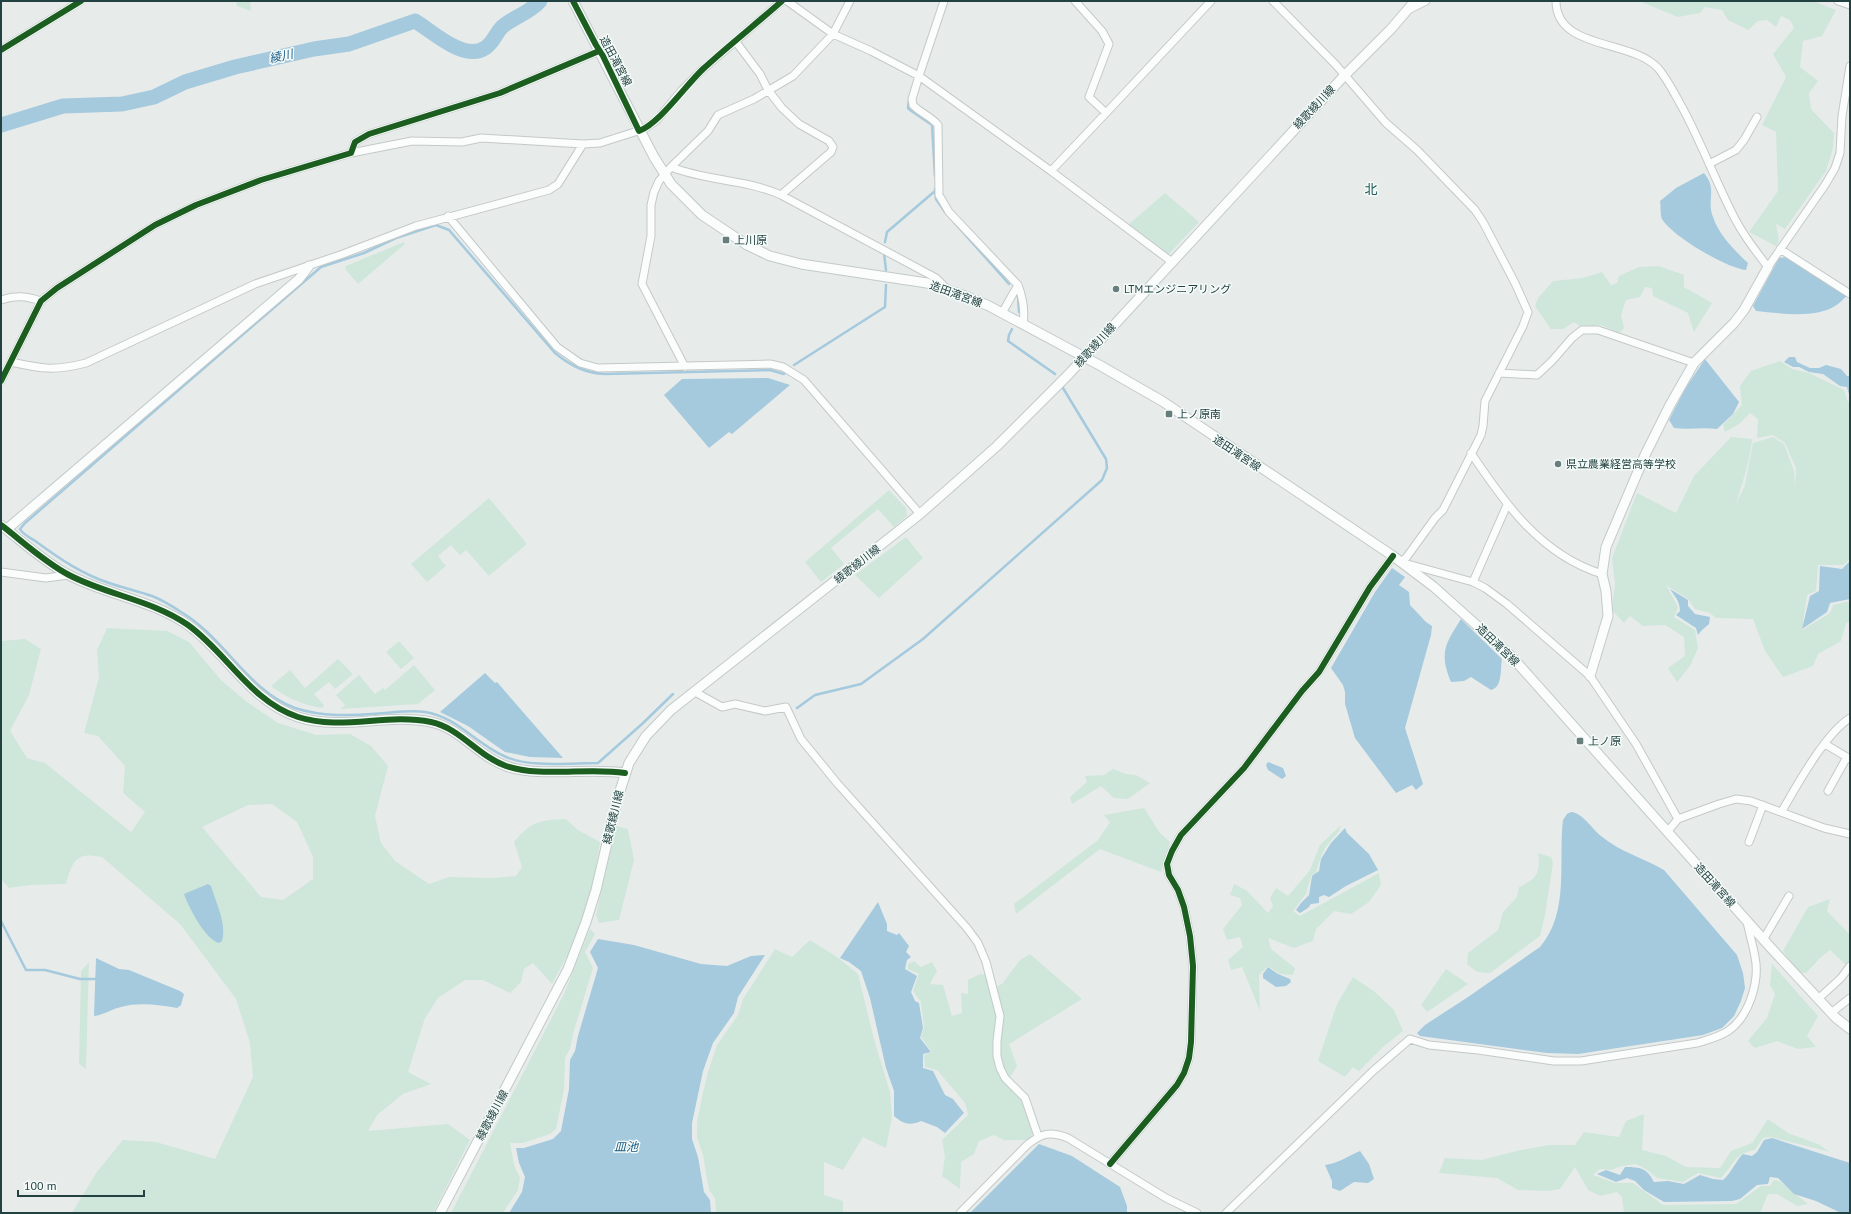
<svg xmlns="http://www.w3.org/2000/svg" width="1851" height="1214" font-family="'PT Sans','Noto Sans JP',sans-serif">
<rect width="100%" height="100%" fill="#e7eceb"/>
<!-- green -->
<path fill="#cfe6db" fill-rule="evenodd" d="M236,1h14l1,10 -14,-5z
M1639,1h174l23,9 -14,26 -19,5 -3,26 18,14 -9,12 2,16 23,24 -1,15 -7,23 -41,58 -9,-5 3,17 -3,5 -27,-14 29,-41 -2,-59 -14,-7 24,-48 -13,-23 21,-26 -4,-8 -9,-4 -5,11 -9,-7 -9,1 -10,9 -20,-10 -6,-10 -17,-3 -5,6 -22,4z
M1165,193l34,29 -31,33 -39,-31z
M404,242l1,2 -47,40 -13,-15 1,-3z
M1659,266l25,9v12l28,16 -18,29 -6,-19 -35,-17 -1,-8 -7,-1 -5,10 -14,3 -5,15 3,13 -5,5 -18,-8 -20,2 -7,-5 -11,7h-12l-16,-23 3,-8 15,-17 30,-3 19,-6 9,13 6,-2 2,-7 20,-9z
M1780,361l12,8 17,4 35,17 3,10 3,3v156l-7,6h-25l-2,26 -9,4 -5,35 28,-17 3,-8 17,-4v21l-4,1 -5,18 -23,13 -5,12 -30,11 -18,-26 -12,-32 -37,-1 -6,-5 -15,-4 -7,-10 -22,-14 12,22 -4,10 21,13 3,18 -8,18 -13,16 -9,-14 17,-12 -1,-19 -19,-12 -22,1 -13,-10 -6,7 -12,-13 3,-27 -3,-25 25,-65 39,20 18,-37 37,-39 21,2c-2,23 -10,44 -16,65l9,-19 8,-42 20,-6 11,7 10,27 1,18 1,-21 -11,-25 -12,-8 -16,3 1,-19 -8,-6 -11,11 -14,8 -2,-7 19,-20 -2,-19 11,-15z
M889,490l17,18 1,8 -13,11 -16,-18 -47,39 13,16 -23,18 -16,-20z
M489,498l38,46 -38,32 -23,-26 -6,5 -9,-10 -13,11 8,10 -19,16 -16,-18z
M906,537l17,21 -44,40 -24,-23z
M107,628l60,3 22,11 33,39 25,21 31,21 38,12 34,-1 21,12 17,20 -13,50 6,27 14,18 34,23 20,-7 43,1 24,-2 6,-9 -8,-25c17,-21 27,-22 52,-23l12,11 22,12 -6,36 -18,61 -24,45 -19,-21 -9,6 -3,13 -11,11 -27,-13h-18l-27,18 -13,20 -17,54 23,12 -28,10 -26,21 -9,16 80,-7 22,16 -37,73h-361l24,-40 27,-33 33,2 59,17 38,-82 -3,-34 -14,-44 -56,-75 -78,-67c-26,-6 -30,5 -36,27l-36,1 -21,3 -8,-9v-238l24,-2 16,10 -12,46 -19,36 17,27 18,5 86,69 14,-20 -22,-19 2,-27 -27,-30 -14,-3 15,-56 -2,-27zM272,804l25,18 16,35v22l-30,21 -22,-3 -59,-70 46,-22z
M399,641l15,17 -13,11 -15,-17z
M338,659l15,15 -18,15 -6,-7 -15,12 10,11 -2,3c-18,-3 -36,-10 -51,-22l19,-16 15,18z
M414,665l21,25 -17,14 -78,5 5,-4 -9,-10 23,-20 16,19 8,-6 2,2z
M1113,769l13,5 10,1 14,8 -22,16 -14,-1 -13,-12 -29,18 -2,-7 17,-15 -2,-6 19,-1z
M1144,808l16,25 10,9 -9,30 -61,-23 -84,65 -2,-10 84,-64 12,-18 -6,-7z
M1341,825c-2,10 -11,15 -16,23 -4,8 -7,16 -9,25l-5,3 -5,18 -13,17 7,5 79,-43 2,12 -12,17 -18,12 -17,-3 -18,18 -3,12 -19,7 -26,-10 3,11 24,19 -2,7 -13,-1 -12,-8 -9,9 1,36 -18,-44 -11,3 -3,-10 15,-13 -3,-10 -13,3 -4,-11 19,-24 -2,-7 -10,-3 4,-11 12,6 22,23 5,-7 -3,-8 6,-10 12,8 22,-26 10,-25z
M616,826l12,3 6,31 -15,60 -20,3 -3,-8z
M1538,853l13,4 2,6 -8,52 -5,21 -50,37 -13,-1 -10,-8 1,-11 30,-23 5,-18 14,-15 2,-10c18,-8 22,-15 19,-34z
M1830,899l-3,12 23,24v23l-3,8 -17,-16 -9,7 -15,16 -8,-1 -15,-21 25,-44z
M590,929l5,5 -10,18 8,16 -20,66 -3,15 -5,9 -1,31 -8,40 -6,5 -27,9h-13l4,22 6,13 -2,12 -15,23h-52l113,-219z
M810,940l27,17 21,17 17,69 15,49 2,25 -6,31 -23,-11 -20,33 -19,-8v33l19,6v12h-127l-1,-15 -6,-8 -6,-35 -6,-17v-15l5,-26 6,-25 9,-27 21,-30 5,-16 32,-50 17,8z
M1030,954l52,45 -73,45 8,22 -10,16 16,18 11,31 -5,9h-25l-10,-5 -15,6 -5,13 -13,8 -1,27 -18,-13 3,-19 -3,-17 26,-25 -3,-12 -28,-33 -12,-3 -1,-12 8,-3 -11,-15 3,-10 -3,-25 -8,-11 6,-17 -11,-5v-5l6,-3 7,6 11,-5 5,9 -7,13 13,1 9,31 10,-3 -1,-20 7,1v-14l12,-6 12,1 3,12 7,-3 18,-24z
M89,962l-3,107 -7,-5 2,-93z
M1772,964l46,52 -11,20 9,11 -18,2 -21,-8 -22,7 -7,-7 19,-23 8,-24 -5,-9z
M1446,969l22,15 -41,28 -6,-7z
M1353,977l22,15 19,18 9,21 -20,16 -24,24 -6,-4 -8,10 -27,-16 19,-57z
M1644,1114l-2,36 24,6 20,11 34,1 11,-17 21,-8 16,-24 20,14 30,11 12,8 -59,-15 -8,1 -8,12c-22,4 -20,14 -34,28l-23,-5 -15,9 -26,-4 -11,-9 -10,-5 -14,2 -11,4 -11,-1 -7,6 22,8h18l30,22 73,-1 25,-18h9l4,-6 5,1 29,23 -11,2 -20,-12h-9l-8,19h-136l-2,-16 -5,-5 -17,4 -12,-6 -13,-23 -15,22 -12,2 -30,-1 -21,-12 -58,-5 6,-15 37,2 34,-9 33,-6h26l9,-13 35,5 7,-16z"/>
<!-- water -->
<path fill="#a5c9dd" d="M1704,173c14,17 2,26 9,44 6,18 22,34 35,46l-2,7c-20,-2 -74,-34 -84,-51 -2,-4 -1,-13 -2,-18l16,-13z
M1786,257l61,39c-4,3 -8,8 -12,10 -21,13 -56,7 -79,5l-3,-5 26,-48z
M1789,357h6l2,5 13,6h9l7,-3 15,4 6,7h3v22l-3,-11 -7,-1 -17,-12 -14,-2 -10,-5h-6l-9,-5z
M1705,359l34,43 -6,12 -16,15c-14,-2 -28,1 -43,-1l-5,-8 16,-31z
M768,378l22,7 -58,49 -3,-2 -20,16 -45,-53 18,-16z
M1850,561v38l-20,4 -3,9 -25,17 8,-33 9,-5 1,-25 22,3z
M1392,568l13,9 -6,8 10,7 1,13 16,17 6,4 -1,9 -26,93 18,56 -7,6 -4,-5 -16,8 -41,-55 -10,-34v-12l-2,-7 -12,-17 44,-76z
M1670,589l18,11v6l7,8 15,3 -1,7 -8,7 -3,4 -2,-7 -20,-13 4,-4c0,-10 -5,-14 -10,-22z
M1461,619l41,40c-2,10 1,28 -11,31l-20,-13 -7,4 -13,1c-12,-29 -6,-38 10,-63z
M485,673l10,10 2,-1 66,76 -33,-1 -25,-5 -37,-26 -28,-14z
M1268,762l15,6 3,8 -4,3 -14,-9 -2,-5z
M1571,812c12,1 21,17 30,24 19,16 43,22 63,34l73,85 6,18 2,15 -4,13 -7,15 -12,12 -19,7 -125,19 -31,-1 -127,-17 -3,-3 8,-8 43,-28 72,-50c30,-35 18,-85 23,-127l4,-6z
M1345,828l2,5 22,21 9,16 -32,16 -17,11 -5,-2 -5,2v6l-8,1 -3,4 -8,5 -4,-3 5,-7 8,-8 3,-19 7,-5 2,-12 10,-16z
M208,884l3,2c5,17 16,38 11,55l-3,2c-14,-4 -30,-35 -35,-49z
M878,902l9,22v7l10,4 2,-2 10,13 -3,6 5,5 -4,3 -2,9 12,7 -6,16 4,9 4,2 4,25 -3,10 11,14 -8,2v14l10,3 12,24 8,4 11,14 -19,20 -8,-6 -16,-6c-11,5 -18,3 -27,-5v-25l-8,-23 -16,-70 -9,-27 -12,-9 -9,-4z
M598,939l36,6 67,19 26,2 24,-10 14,-1 -27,42 -4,16 -21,30 -10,28 -11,52v16l6,18 6,35 6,8 1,13h-202l13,-21 3,-15 -6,-14 -3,-15h8l29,-9 8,-8 8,-42 1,-29 5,-9 3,-15 20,-68 -8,-16z
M96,958l23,11 10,1 51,21 4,3 -3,11 -4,3c-18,-3 -38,-6 -56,-1 -9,2 -18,8 -27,9z
M1268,967l10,7 12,5 1,3 -5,4 -10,1 -13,-9v-4z
M1772,1138l78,25v50h-9l-25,-12 -22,-7 -16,-16 -8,-1 -2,7 -11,1 -17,14 -8,2 -68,1 -20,-12 -9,-9 -8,-3 -11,4 -19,-8 9,-4 14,5 5,-8c15,0 22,1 29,15l14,-1 16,3 16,-9 13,4 10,1c9,-8 12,-18 20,-26l9,2 5,-4 7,-12z
M1039,1144l33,12 48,31 7,19v7h-157z
M1360,1151l9,13 5,15 -6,4 -14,-1 -14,9 -8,-3v-7l-7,-16c14,-2 23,-9 35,-14z"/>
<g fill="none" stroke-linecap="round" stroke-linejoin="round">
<!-- stream -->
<path stroke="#a5c9dd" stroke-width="2.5" d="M909,100l-1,8 2,2 22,15 3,51
M935,189l1,10 9,13 64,72
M885,242l2,-10 48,-41
M884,253l2,17
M1018,296l1,16
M1012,329l-3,6 -1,6 47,33
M794,365l91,-58 1,-22
M673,694l-31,30 -44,39c-28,0 -69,5 -94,-7 -29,-13 -47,-39 -79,-44 -13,-2 -27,0 -40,1 -30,2 -60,5 -90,-5 -47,-17 -71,-71 -114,-96 -9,-6 -19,-12 -29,-16 -14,-5 -29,-8 -43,-13 -27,-9 -49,-24 -71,-40 -6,-5 -14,-7 -18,-14l5,-6 296,-256 43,-14 32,-15 40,-13 13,5 106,123c16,13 30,20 50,21l165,-4 14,4
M797,708l18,-13 46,-11 62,-45 179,-159 5,-12 -1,-9 -43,-71
M1,921l25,49h19l35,9h18"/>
<!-- river -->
<path stroke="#a5c9dd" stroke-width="15" d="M1,125l62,-19 59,-2 32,-7 31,-15 50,-15 79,-18 35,-5 66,-23c17,10 49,41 70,27 9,-6 10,-14 17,-21 11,-10 28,-14 38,-26"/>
<defs>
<path id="street" d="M787,1l46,33 38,17 48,25 132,95
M944,1l-25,75 -7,23 1,6c7,8 18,11 25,20l1,70 10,17 69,73c5,13 7,26 5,39
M1075,1l27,30 7,13 -20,53 17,16 -55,58 121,91
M1273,1l63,64 50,58 31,27 58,60 8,12 32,61 13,29 -5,14 -38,75 -2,25 -2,9 -38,75 -8,8 -29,40 -6,4
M1556,1c0,49 75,38 102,67 10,12 16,25 24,39 18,33 32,70 49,104 10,21 23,38 37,56l57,-82 10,-17 5,-15 2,-37 8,-50
M1838,1l12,4
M1410,9l16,-8
M736,42l24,32 8,16 14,18 17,16 30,17 4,6 -2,5 -50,43
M1,50l80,-49
M1106,113l105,-112
M351,153l61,-12 50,1 19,-4 102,6 17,-1 44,-14 13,-9 24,-29 21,-21 80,-69
M1709,164l27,-14 8,-10 13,-23
M671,167l37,-36 10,-16 36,-16 39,-23 40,-42 17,-33
M448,216l109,131 23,16 18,5 172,-4 13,3 21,13 116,134
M1780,249l70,45
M1,300c15,-5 25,-4 40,1
M1002,313l16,-28
M11,362c31,7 44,9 75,1l169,-79 88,-30 73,-28 133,-36 9,-6 25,-40
M685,367l-43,-83 9,-48v-31l3,-13 5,-11 12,-14c35,14 74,12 110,28l155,83 11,11
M1499,373l38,2 15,-14 20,-23 10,-8h16l96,33
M1,381l40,-80 16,-13 98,-63 41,-20 65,-25 90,-27 4,-11 14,-8 131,-41 99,-42
M1471,453c34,51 70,102 131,121
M1404,563l69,19 12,6 22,16 83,72 46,68 42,75
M1,572l45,6 22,-3
M1473,582l34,-77
M695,692l27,15 13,-3 30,7 21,-4 15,32 36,44 130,145 11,15 8,19 14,54 -3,25v15l3,12 5,10 20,20 13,38
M1825,744l25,15
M1828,791l19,-34
M1782,811c15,-26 43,-77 68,-93
M1667,832l11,-13 41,-15 17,-5 15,2 73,27 26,6
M1749,842l14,-37
M1763,940l26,-44
M1818,999l23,-21 9,-12
M1831,1013l19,-15
M1110,1164l67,-79 7,-12 5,-15 2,-16 2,-76 -3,-30 -6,-29 -6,-17 -9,-15 -2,-11 5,-13 9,-16 63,-67 58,-77 17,-19 51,-85 23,-31
M960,1213l67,-68c15,-12 23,-14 41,-7l98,60 31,15
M1226,1213l147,-142 37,-32 19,6 49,5 76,11h27l116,-18c10,-3 22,-6 31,-12 21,-14 32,-50 27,-74 -2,-12 -6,-24 -8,-36"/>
<path id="secondary" d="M573,1l81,156 17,27 31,31 45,30 23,11 31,8 126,19 41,14 21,9 112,60 61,35 231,155 41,31 77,69 260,292 65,70 14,11
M1,525c21,16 43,37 68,50 38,20 83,25 119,50 39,28 62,76 110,92 44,14 88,-4 133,5 29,6 47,34 75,44 34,12 82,1 119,7
M7,529l292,-250 10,-13
M1590,676l18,-60 -2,-25 -4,-17 4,-27 39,-92 25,-50 24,-42 40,-40 10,-13 24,-43
M440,1213l128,-244 18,-47 10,-32 21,-90 12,-37 17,-27 25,-26 249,-196 77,-68 71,-71 276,-299 47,-47 24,-28"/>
</defs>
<!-- street casing -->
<use href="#street" stroke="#c4c9c8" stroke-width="9"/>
<!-- secondary casing -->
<use href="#secondary" stroke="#c2cac9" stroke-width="11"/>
<!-- street -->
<use href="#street" stroke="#fbfcfc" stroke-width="7"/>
<!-- secondary -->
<use href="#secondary" stroke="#fbfcfc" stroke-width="9"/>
<defs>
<path id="cycleway" d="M573,1l23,44 7,11 36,75c20,-7 46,-45 64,-62 25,-23 53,-45 79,-68
M1,50l80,-49
M1,381l40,-80 16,-13 98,-63 41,-20 65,-25 90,-27 4,-11 14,-8 131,-41 99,-42
M1,525c21,16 43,37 68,50 38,20 83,25 119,50 39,28 62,76 110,92 44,14 88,-4 133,5 29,6 47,34 75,44 34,12 82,1 119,7
M1110,1164l67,-79 7,-12 5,-15 2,-16 2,-76 -3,-30 -6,-29 -6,-17 -9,-15 -2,-11 5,-13 9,-16 63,-67 58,-77 17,-19 51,-85 23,-31"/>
</defs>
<!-- cycleway casing -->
<use href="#cycleway" stroke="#f5fbf9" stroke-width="8"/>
<!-- cycleway -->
<use href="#cycleway" stroke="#1b5e20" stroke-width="6"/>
</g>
<!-- markers -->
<g fill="#677e7c" stroke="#f5fbf9" stroke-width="1.5">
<rect x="722" y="236" width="8" height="8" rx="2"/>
<circle cx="1116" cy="289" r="4"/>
<rect x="1165" y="410" width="8" height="8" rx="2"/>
<circle cx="1558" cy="464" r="4"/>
<rect x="1576" y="737" width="8" height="8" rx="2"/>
</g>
<g text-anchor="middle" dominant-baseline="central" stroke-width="3" stroke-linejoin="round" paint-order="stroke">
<!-- street labels -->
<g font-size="11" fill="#224241" stroke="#f5fbf9">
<text transform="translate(616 61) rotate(62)">造田滝宮線</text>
<text transform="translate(1314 107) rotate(-47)">綾歌綾川線</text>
<text transform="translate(956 294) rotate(20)">造田滝宮線</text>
<text transform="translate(1095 345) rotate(-48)">綾歌綾川線</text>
<text transform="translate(1237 453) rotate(34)">造田滝宮線</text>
<text transform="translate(857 564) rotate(-38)">綾歌綾川線</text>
<text transform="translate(1498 645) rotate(44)">造田滝宮線</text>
<text transform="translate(613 817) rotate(-76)">綾歌綾川線</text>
<text transform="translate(1715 885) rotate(48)">造田滝宮線</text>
<text transform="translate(492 1115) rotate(-62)">綾歌綾川線</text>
</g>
<!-- poi labels -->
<g font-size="11" fill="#224241" stroke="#f5fbf9" text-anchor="start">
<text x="734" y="240">上川原</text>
<text x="1124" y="289">LTMエンジニアリング</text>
<text x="1177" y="414">上ノ原南</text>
<text x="1566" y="464">県立農業経営高等学校</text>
<text x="1588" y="741">上ノ原</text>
</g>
<!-- water labels -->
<g font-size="12" font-style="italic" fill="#175a84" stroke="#f5fbf9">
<text transform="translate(281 56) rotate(-13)">綾川</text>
<text x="626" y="1146">皿池</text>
</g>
<!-- quarter labels -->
<g font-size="13" fill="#1c5655" stroke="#f5fbf9">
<text x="1371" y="189">北</text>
</g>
</g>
<!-- border -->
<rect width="1851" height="1214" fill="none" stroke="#224241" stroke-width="4"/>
<!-- scale -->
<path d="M18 1190v6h126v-6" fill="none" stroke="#224241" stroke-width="2"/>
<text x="24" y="1190" font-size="12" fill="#224241" stroke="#f5fbf9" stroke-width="3" paint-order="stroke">100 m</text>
</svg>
